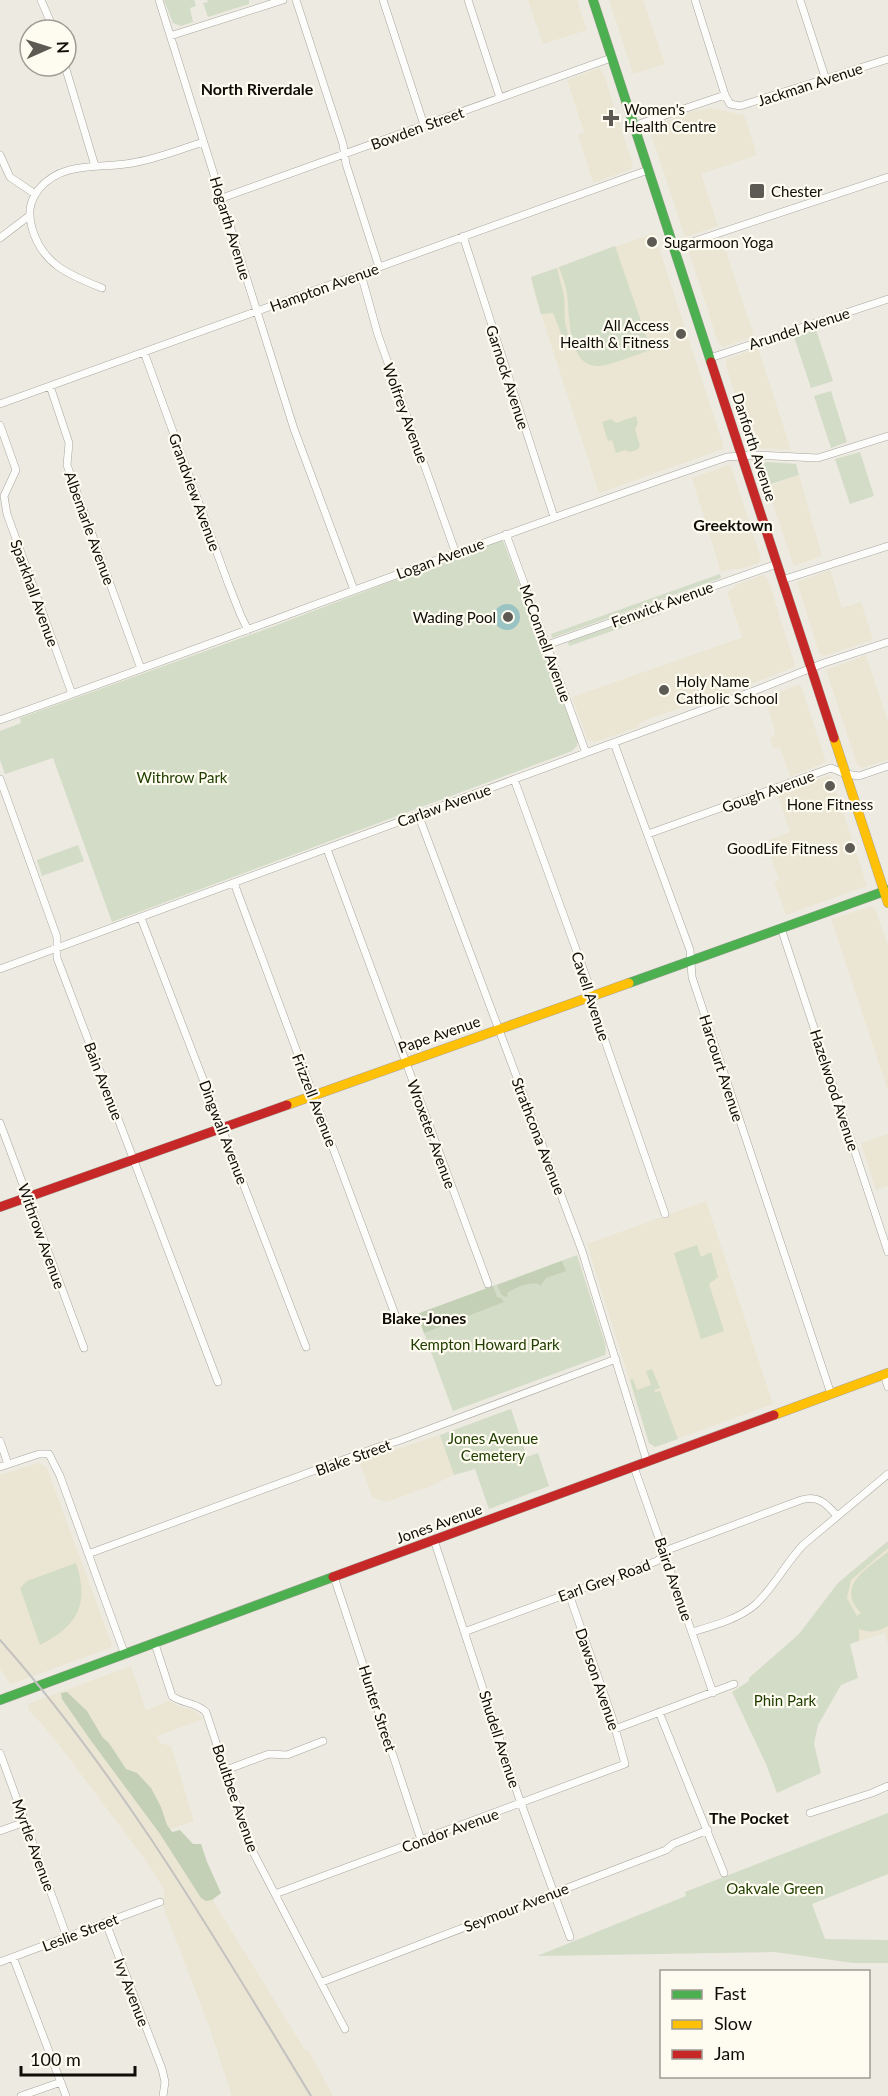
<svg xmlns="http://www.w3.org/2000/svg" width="888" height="2096" font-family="Lato,sans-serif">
<rect width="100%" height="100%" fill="#edeae1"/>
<!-- built -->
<path fill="#ebe6d3" d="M528,0h49l10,30 -44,14z
M609,0h34l22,64 -32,10z
M599,68l5,7 29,90 -2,4 -38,14 -15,-48 6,-3 -17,-52z
M711,108l33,7 13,40 -56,19 17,52 -33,11 -36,-109 43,-17z
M654,233l69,211v5l-124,44 -65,-201 -3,-15z
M722,239l32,97 -31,11 -4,-4 -2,-4 -28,-87 5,-4z
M758,348l24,74 9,28 -38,-2 -27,-82v-7z
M729,465l2,1 30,93 -2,4 -19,6h-8l-11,3 -29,-94z
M799,475l23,81 -28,10 -27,-79z
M830,570l12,38 19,-6 12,38 -49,16 -5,-3 -22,-71z
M763,575l5,4 27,86 -1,2 -81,32 -8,1 -51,17 -13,5 -5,6 -41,14 -7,-1 -16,-44 169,-59 1,-1 -15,-45 5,-2 4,-5z
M866,655l22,66v39l-27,8 -4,-4 -31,-94z
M798,685l3,1 25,76 -36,15 -10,-30 -7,2 -3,-11 5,-3v-5l-11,-33z
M827,776l5,2 35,108 -81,29 -12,-33 5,-2 -9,-26 3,-2 -4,-12 21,-8 -13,-39z
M872,906l3,2 13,38v145l-57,-172z
M888,1134v52l-12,4 -15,-47z
M706,1201l67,203 -118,43 -6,-4 -62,-199z
M440,1435l14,40 -26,12 -42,15 -14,-5 -13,-36z
M38,1463l9,5 65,177 -2,3 -99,36 -11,-15v-194z
M888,1541v103l-4,-11 -25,8 -2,-25 -19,-33z
M131,1666l15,44 23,-9 11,6 13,3 10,9 -46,17 3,7 11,3 23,75 -29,10 47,68 93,151 4,1 24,45h-101l-23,-70 -46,-120 1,-17 -18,-28 -93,-124 -25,-28v-5z"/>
<!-- green -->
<path fill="#d3dcc7" d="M164,0h30l2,6 -6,2 3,14 -12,4 -8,-3z
M207,0h42v4l-41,13 -5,-14 5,-1z
M615,246l36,104c-11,3 -44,17 -54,16 -30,-1 -27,-51 -30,-72 -1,-9 -5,-18 -8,-27z
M557,268l7,28 1,26 5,20 -5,2 -12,-31 -12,1 -10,-37z
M816,330l17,51 -22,7 -17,-51z
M831,391l16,51 -16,6 -17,-52z
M636,416l2,7 -3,6 5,17 -3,4 -7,2 -5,-2 -9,3 -4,-13 -4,1 -6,-19 9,-3 5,4z
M860,452l14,44 -24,8 -15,-45z
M767,462l29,2 3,11 -31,10 -7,-21z
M499,540l4,1 2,5 73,192 -1,8 -5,5 -460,171 -59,-164 -48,16 -5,-14v-29l21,-8 -1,-5 249,-90z
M720,574l1,4 -169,60 -1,-4z
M660,609l1,5 -92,32 -1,-4z
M78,845l6,16 -42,15 -5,-16z
M697,1245l4,12 10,-5 7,25 -9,7 15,47 -23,8 -27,-86z
M577,1255l28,88 1,7 -1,5 -152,56 -36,-97z
M652,1369l8,19 -6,2 1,2 5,-1 18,48 -23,8 -6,-4 -19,-63 3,-1 4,11 14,-5 -5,-14z
M511,1409l16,48 11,-4 11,33 -60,23 -14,-40 -21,6 -14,-40z
M888,1541v7l-37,32 -4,18 10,18 4,-3c-27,-27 8,-46 27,-61v74c-10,6 -18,7 -29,3v12l-9,3 8,34 -17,7 -23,40 -4,19 7,29 -44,20 -11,-29 -34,-72 17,-11v-3l50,-44 39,-51z
M76,1563c14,42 1,63 -36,82l-20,-57 7,-7z
M888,1813v61l-76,30 13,35 63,1v23h-35l-78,-11 -238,4 149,-60 -1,-4z"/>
<!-- forest -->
<path fill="#c3d0b5" d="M562,1261l4,10 -20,7 -6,8 -1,-2c-12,-2 -22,3 -32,9l1,3 -3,1 -4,-3 -4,-9z
M493,1286l4,11 4,1 3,4 -80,31 -7,-19z
M67,1692l20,19 16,27 6,5 17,26 11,4 14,15 10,19 6,18 5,7 8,-2 13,14h8l6,18 14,31 -9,7 -6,1 -5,-3 -41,-64 -71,-96 -27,-39 -1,-6z"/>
<!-- water -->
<path fill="#9ac4c4" d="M494 617a13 13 0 1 1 26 0a13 13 0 1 1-26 0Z"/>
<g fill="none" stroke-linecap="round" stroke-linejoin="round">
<defs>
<path id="street" d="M41,0l13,30
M159,0l135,429 60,161
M296,0l47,144 3,20 33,103
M383,0l41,125
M468,0l32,98
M695,0l30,95 5,9 10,2 148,-47
M800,0l26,80
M170,36l113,-36
M65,66l30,100
M633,126l92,-31
M0,155l10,22 25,17
M222,198l389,-140
M463,236l91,281
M0,238l29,-22
M674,248l214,-71
M361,274l17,61 77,216
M102,288c-33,-13 -60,-24 -70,-60 -4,-15 -3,-26 7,-39 25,-30 64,-19 98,-27 22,-4 45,-13 66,-20
M144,352l84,231 13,33 7,14
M710,358l178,-59
M50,386l19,57 -2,22 74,204
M0,404l648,-234
M0,425l16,45 -12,26 3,18 65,180
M506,534l80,219
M782,580l106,-34
M547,645l230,-81
M0,720c243,-87 483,-180 727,-263l27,-2 64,3 70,-22
M614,743l76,207 2,27 139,417
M0,779l57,158v21l161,424
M514,779l75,206 5,24 71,205
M418,814l164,437 65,211
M648,834l183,-66 15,6 13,2 29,-10
M327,849l161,435
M234,883l162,434
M141,918l165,429
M781,928l107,324
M0,969l759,-280 65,-26 64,-21
M0,1123l84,225
M884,1374l4,13
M0,1441l8,23
M0,1467l39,-13h10l11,22 65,179
M634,1467l79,226
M434,1540l84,255 52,142
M88,1554l293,-108 17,-5 218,-82
M334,1577l87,263
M464,1632l193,-71 13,-12 131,-49c17,-5 25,3 36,16
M692,1632c21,-6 47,-13 64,-28 18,-17 30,-41 47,-59l85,-71
M155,1644l17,52c11,8 24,6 34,16l45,136 94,181
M659,1712l65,161
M615,1729l119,-45
M0,1753l67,184
M226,1770l43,-16 18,1 36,-14
M810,1813l62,-20 16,-7
M0,1831l25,-9
M275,1894l350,-130 -13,-47 -43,-123
M106,1923l56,146 3,13 -2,14
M13,1957l53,139
M0,1962l160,-60
M322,1982l344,-132 7,-6 35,-14
M21,2096l40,-14"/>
<path id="fast" d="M593,0l118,362
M629,983l259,-93
M0,1700l333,-123"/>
<path id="slow" d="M834,738l54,165
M287,1105l342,-122
M774,1415l114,-42"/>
<path id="jam" d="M711,362l123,376
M0,1207l287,-102
M333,1577l441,-162"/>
</defs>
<!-- street casing -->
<use href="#street" stroke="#a8a59e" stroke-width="8"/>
<!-- fast casing -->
<use href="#fast" stroke="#a8a59e" stroke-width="10"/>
<!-- slow casing -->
<use href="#slow" stroke="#a8a59e" stroke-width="10"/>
<!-- jam casing -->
<use href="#jam" stroke="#a8a59e" stroke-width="10"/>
<!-- street -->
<use href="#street" stroke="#fcfcfa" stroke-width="7"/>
<!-- fast -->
<use href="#fast" stroke="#4caf50" stroke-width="9"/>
<!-- slow -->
<use href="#slow" stroke="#ffc107" stroke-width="9"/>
<!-- jam -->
<use href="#jam" stroke="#c62828" stroke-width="9"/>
<!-- rail -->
<path stroke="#c3c2c0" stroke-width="2" d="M0,1640c122,138 216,300 311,456"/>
</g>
<!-- markers -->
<g fill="#5d5a53" stroke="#fefbf0" stroke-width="2">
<path d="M608 109h6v6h6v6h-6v6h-6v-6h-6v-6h6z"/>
<rect x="749" y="183" width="16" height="16" rx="3"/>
<circle cx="652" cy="242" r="6"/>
<circle cx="681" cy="334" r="6"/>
<circle cx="508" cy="617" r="6"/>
<circle cx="664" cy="690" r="6"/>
<circle cx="830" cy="786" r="6"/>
<circle cx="850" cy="848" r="6"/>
</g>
<g text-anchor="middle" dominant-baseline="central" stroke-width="4.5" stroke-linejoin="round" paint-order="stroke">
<!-- street labels -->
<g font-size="15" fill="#0f0d07" stroke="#fefbf0">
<text transform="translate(810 84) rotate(-18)">Jackman Avenue</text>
<text transform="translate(417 128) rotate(-20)">Bowden Street</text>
<text transform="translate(231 228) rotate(73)">Hogarth Avenue</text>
<text transform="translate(324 287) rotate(-20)">Hampton Avenue</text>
<text transform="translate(799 328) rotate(-18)">Arundel Avenue</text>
<text transform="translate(508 377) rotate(72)">Garnock Avenue</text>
<text transform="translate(406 413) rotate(70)">Wolfrey Avenue</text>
<text transform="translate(755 447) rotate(72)">Danforth Avenue</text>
<text transform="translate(195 492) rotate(70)">Grandview Avenue</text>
<text transform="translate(90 528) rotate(70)">Albemarle Avenue</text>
<text transform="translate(440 558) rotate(-20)">Logan Avenue</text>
<text transform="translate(35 593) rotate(70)">Sparkhall Avenue</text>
<text transform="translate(662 604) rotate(-20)">Fenwick Avenue</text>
<text transform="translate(546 643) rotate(70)">McConnell Avenue</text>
<text transform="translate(768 791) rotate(-20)">Gough Avenue</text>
<text transform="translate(444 805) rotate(-20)">Carlaw Avenue</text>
<text transform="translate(591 996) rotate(72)">Cavell Avenue</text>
<text transform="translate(439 1034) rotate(-19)">Pape Avenue</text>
<text transform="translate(722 1068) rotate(72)">Harcourt Avenue</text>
<text transform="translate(104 1081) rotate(69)">Bain Avenue</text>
<text transform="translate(835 1090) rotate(72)">Hazelwood Avenue</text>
<text transform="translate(315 1100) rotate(69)">Frizzell Avenue</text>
<text transform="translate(224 1132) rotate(69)">Dingwall Avenue</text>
<text transform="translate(432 1134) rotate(70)">Wroxeter Avenue</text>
<text transform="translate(539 1136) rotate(69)">Strathcona Avenue</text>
<text transform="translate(42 1236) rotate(70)">Withrow Avenue</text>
<text transform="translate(353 1457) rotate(-20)">Blake Street</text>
<text transform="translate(439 1523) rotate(-20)">Jones Avenue</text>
<text transform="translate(674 1579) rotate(71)">Baird Avenue</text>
<text transform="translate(604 1580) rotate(-20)">Earl Grey Road</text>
<text transform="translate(598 1679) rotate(71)">Dawson Avenue</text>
<text transform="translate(378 1708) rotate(72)">Hunter Street</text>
<text transform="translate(500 1739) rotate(72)">Shudell Avenue</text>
<text transform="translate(236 1798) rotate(71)">Boultbee Avenue</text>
<text transform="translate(450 1830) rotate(-20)">Condor Avenue</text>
<text transform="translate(34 1845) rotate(70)">Myrtle Avenue</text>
<text transform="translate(516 1907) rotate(-21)">Seymour Avenue</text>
<text transform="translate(80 1932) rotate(-21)">Leslie Street</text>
<text transform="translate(132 1992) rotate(69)">Ivy Avenue</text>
</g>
<!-- poi labels -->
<g font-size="15" fill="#0f0d07" stroke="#fefbf0" text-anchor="start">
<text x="624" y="109">Women's<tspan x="624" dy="17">Health Centre</tspan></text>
<text x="771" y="191">Chester</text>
<text x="664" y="242">Sugarmoon Yoga</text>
<text x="669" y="325" text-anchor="end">All Access<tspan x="669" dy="17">Health &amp; Fitness</tspan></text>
<text x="496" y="617" text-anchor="end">Wading Pool</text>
<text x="676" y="681">Holy Name<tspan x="676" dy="17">Catholic School</tspan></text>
<text x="830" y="804" text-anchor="middle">Hone Fitness</text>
<text x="838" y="848" text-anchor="end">GoodLife Fitness</text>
</g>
<!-- park labels -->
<g font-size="15" fill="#203e00" stroke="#fefbf0">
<text x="182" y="777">Withrow Park</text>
<text x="485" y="1344">Kempton Howard Park</text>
<text x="493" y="1438">Jones Avenue<tspan x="493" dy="17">Cemetery</tspan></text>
<text x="785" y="1700">Phin Park</text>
<text x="775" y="1888">Oakvale Green</text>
</g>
<!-- neighbourhood labels -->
<g font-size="16" font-weight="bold" fill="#0f0d07" stroke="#fefbf0">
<text x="257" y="88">North Riverdale</text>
<text x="733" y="524">Greektown</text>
<text x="424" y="1317">Blake-Jones</text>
<text x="749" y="1817">The Pocket</text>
</g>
</g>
<!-- legend -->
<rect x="660" y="1970" width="210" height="108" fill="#fefbf0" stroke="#9e9c93" stroke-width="1.5"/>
<rect x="672" y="1990" width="30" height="9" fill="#4caf50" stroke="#9e9c93" stroke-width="1.5"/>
<text x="714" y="2000" font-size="18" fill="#0f0d07">Fast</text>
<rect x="672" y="2020" width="30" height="9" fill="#ffc107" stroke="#9e9c93" stroke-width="1.5"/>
<text x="714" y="2030" font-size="18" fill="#0f0d07">Slow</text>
<rect x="672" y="2050" width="30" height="9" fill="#c62828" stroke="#9e9c93" stroke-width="1.5"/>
<text x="714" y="2060" font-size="18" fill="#0f0d07">Jam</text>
<!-- north arrow -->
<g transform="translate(48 48) rotate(87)"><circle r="28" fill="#fefbf0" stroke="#9e9c93" stroke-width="1.5"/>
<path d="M0-4.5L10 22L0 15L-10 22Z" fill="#5d5a53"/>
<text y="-9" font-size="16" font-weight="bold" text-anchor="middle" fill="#0f0d07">N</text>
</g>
<!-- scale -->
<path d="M21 2066v9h114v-9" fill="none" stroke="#0f0d07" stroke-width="3"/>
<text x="30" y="2066" font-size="18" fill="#0f0d07" stroke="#fefbf0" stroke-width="4.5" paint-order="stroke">100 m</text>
</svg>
